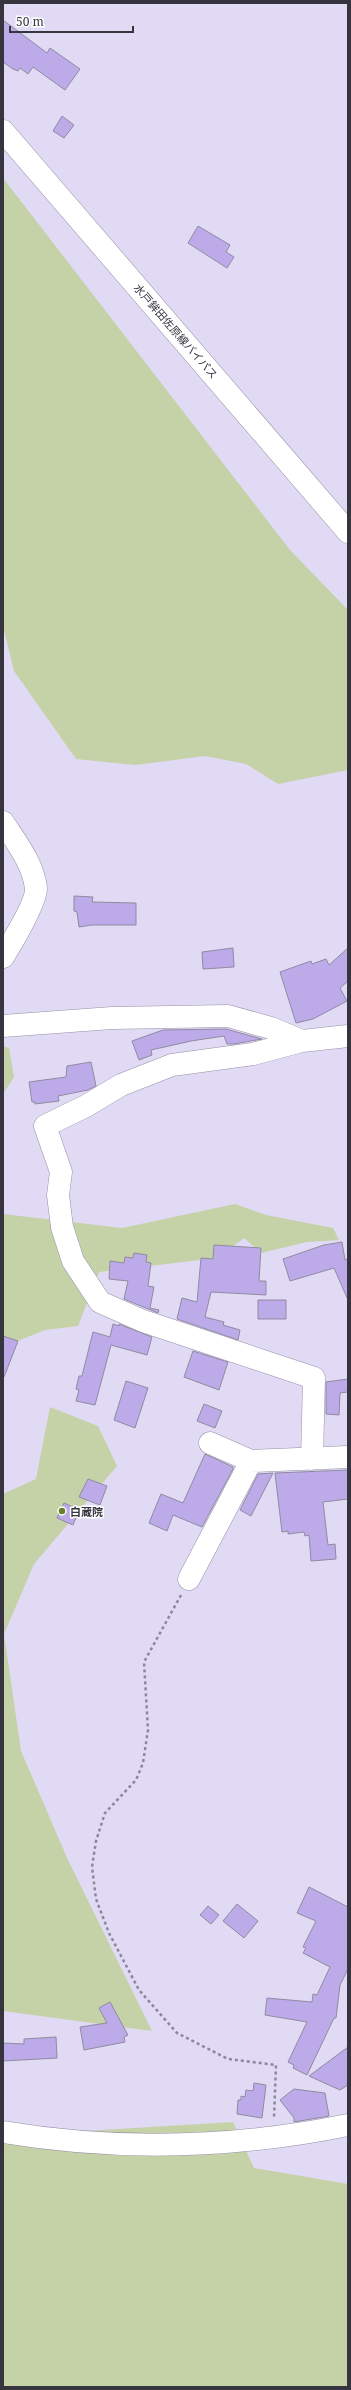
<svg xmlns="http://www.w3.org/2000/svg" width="351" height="2390" font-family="'Noto Serif','Noto Sans JP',serif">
<rect width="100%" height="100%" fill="#e1daf4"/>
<!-- green -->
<path fill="#c5d1a7" d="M3,178l287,372 58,60v160l-70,14 -32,-20 -41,-8 -70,9 -59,-6 -62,-88 -11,-45z
M3,1046l6,2 5,29 -11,17z
M235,1204l31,11 67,13 6,12 -32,2 -46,11 -17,-15 -27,20 -118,14 -21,54 -33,4 -42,17v-133l119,14z
M50,1407l48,19 19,40 -83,98 -30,70 17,117 47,109 84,171 -149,-20v-517l33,-15z
M233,2122l21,46 94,16v203h-345v-251z"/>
<!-- building -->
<path fill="#bcabe8" stroke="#908aa1" d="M3,20l44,33 3,-5 30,21 -15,21 -32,-23 -5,7 -8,-6 -2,3 -5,-2 -10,-7z
M62,116l12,9 -10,13 -11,-7z
M198,226l32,19 -4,7 8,5 -7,11 -39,-25z
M74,896l19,1 -1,5 44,1v22h-44l-13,2 -2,-15 -3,-1z
M233,948l1,19 -31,2 -1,-17z
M348,948v33l-8,7 7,13 -34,18 -17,4 -16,-51 31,-11 1,3 14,-5 3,6z
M226,1029l36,10 -28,5h-7l-3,-8 -33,5 -40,9 1,5 -13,5 -7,-19 31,-11z
M91,1062l5,24 -8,4 -30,6 1,5 -24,3v-2h-3l-3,-20 37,-5 1,-11z
M342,1242l3,18 3,-1v41l-14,-32 -44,13 -7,-22 41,-14z
M214,1245l47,3 -2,33h7v14l-55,-3 -6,25 19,5 -1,3 17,5 -2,10 -61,-21 5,-21 15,4 4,-44 12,1z
M134,1253l13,2 -1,7 5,1 -3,23 6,1 -4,21 9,2 -1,3 -34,-14 4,-18 -19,-2 1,-18 14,2 1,-6 8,1z
M258,1300h28v19h-28z
M113,1324l6,2v-2l33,13 -5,18 -36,-10 -16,60 -19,-4 3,-11 -3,-1 3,-13h3l11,-44 17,5z
M3,1336l15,5 -14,36h-1z
M193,1351l35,11 -9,28 -35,-13z
M348,1379v13l-8,1 -1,22 -13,-1v-32z
M126,1381l22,7 -13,40 -21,-8z
M204,1404l18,7 -7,17 -18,-7z
M205,1454l28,13v2l-31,58 -29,-12 -6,16 -18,-8 12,-29 22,9z
M348,1470v29l-25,3 5,43 7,-1 1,15 -25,2 -2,-26 -4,1 -1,-4 -16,2v-3l-6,1 -7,-59z
M273,1473l-22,43 -11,-6 18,-36z
M88,1479l19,7 -7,19 -21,-8z
M64,1503l15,7 -6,15 -16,-7z
M309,1887l39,20v62l-8,16 -4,33h-2l-27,57 -14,-7 1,-3 -6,-3 19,-40 -42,-7 2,-17 45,4 1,-8 4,1 13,-28 -27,-14 3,-5 -3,-1 13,-26 -19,-8z
M237,1904l21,17 -14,17 -21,-17z
M208,1906l11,9 -8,9 -11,-9z
M110,2002l18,33 -4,2 1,5 -41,8 -4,-23 27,-4 -8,-15z
M56,2037l1,21 -54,3v-18l21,1v-5z
M348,2047v38l-8,5 -31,-14z
M254,2083l12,2 -4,33 -25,-4 1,-14h3v-4l4,1 1,-7 7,1z
M294,2089l31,4 4,23 -35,6v-4l-14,-18z"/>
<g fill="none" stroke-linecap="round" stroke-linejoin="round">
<defs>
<path id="minor" d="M3,822c13,20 30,41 33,66 1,14 -25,56 -33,69
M3,1026l109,-8 116,-2 43,12 31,13
M210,1443l41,18 97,-4
M312,1459l2,-81 -171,-57 -43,-19 -27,-41 -11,-34 -4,-32 3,-23 -16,-46 41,-20 35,-21 51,-20 81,-11 49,-13 46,-5
M189,1579l62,-118
M3,2132c114,19 232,16 345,-7"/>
<path id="major" d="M3,131l345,401"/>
</defs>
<!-- minor casing -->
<use href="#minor" stroke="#9690a8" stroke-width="23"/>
<!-- major casing -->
<use href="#major" stroke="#9690a8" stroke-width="23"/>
<!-- path -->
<path stroke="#8c8799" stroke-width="2.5" stroke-dasharray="3 3" stroke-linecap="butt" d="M181,1595l-37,67 4,68 -5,33 -7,17 -31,33 -9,28 -4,26 4,32 13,34 30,57 38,43 51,26 48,6 -2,53"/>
<!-- minor -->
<use href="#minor" stroke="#fff" stroke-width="22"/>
<!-- major -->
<use href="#major" stroke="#fff" stroke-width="22"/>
</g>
<!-- markers -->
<circle fill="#6a7d2c" stroke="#fff" stroke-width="1.5" cx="62" cy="1511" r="4"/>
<g text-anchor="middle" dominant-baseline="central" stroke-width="3" stroke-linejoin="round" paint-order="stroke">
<!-- street labels -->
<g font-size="11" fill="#36343e" stroke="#fff">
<text transform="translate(176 331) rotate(49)">水戸鉾田佐原線バイパス</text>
</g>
<!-- poi labels -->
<g font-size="11" font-weight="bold" fill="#36343e" stroke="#fff" text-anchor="start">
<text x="70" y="1511">白蔵院</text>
</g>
</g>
<!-- border -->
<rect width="351" height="2390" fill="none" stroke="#36343e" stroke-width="8"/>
<!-- scale -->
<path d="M10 26v6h123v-6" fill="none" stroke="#36343e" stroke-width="2"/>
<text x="16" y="26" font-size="12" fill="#36343e" stroke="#ffffff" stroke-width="3" paint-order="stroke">50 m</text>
</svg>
